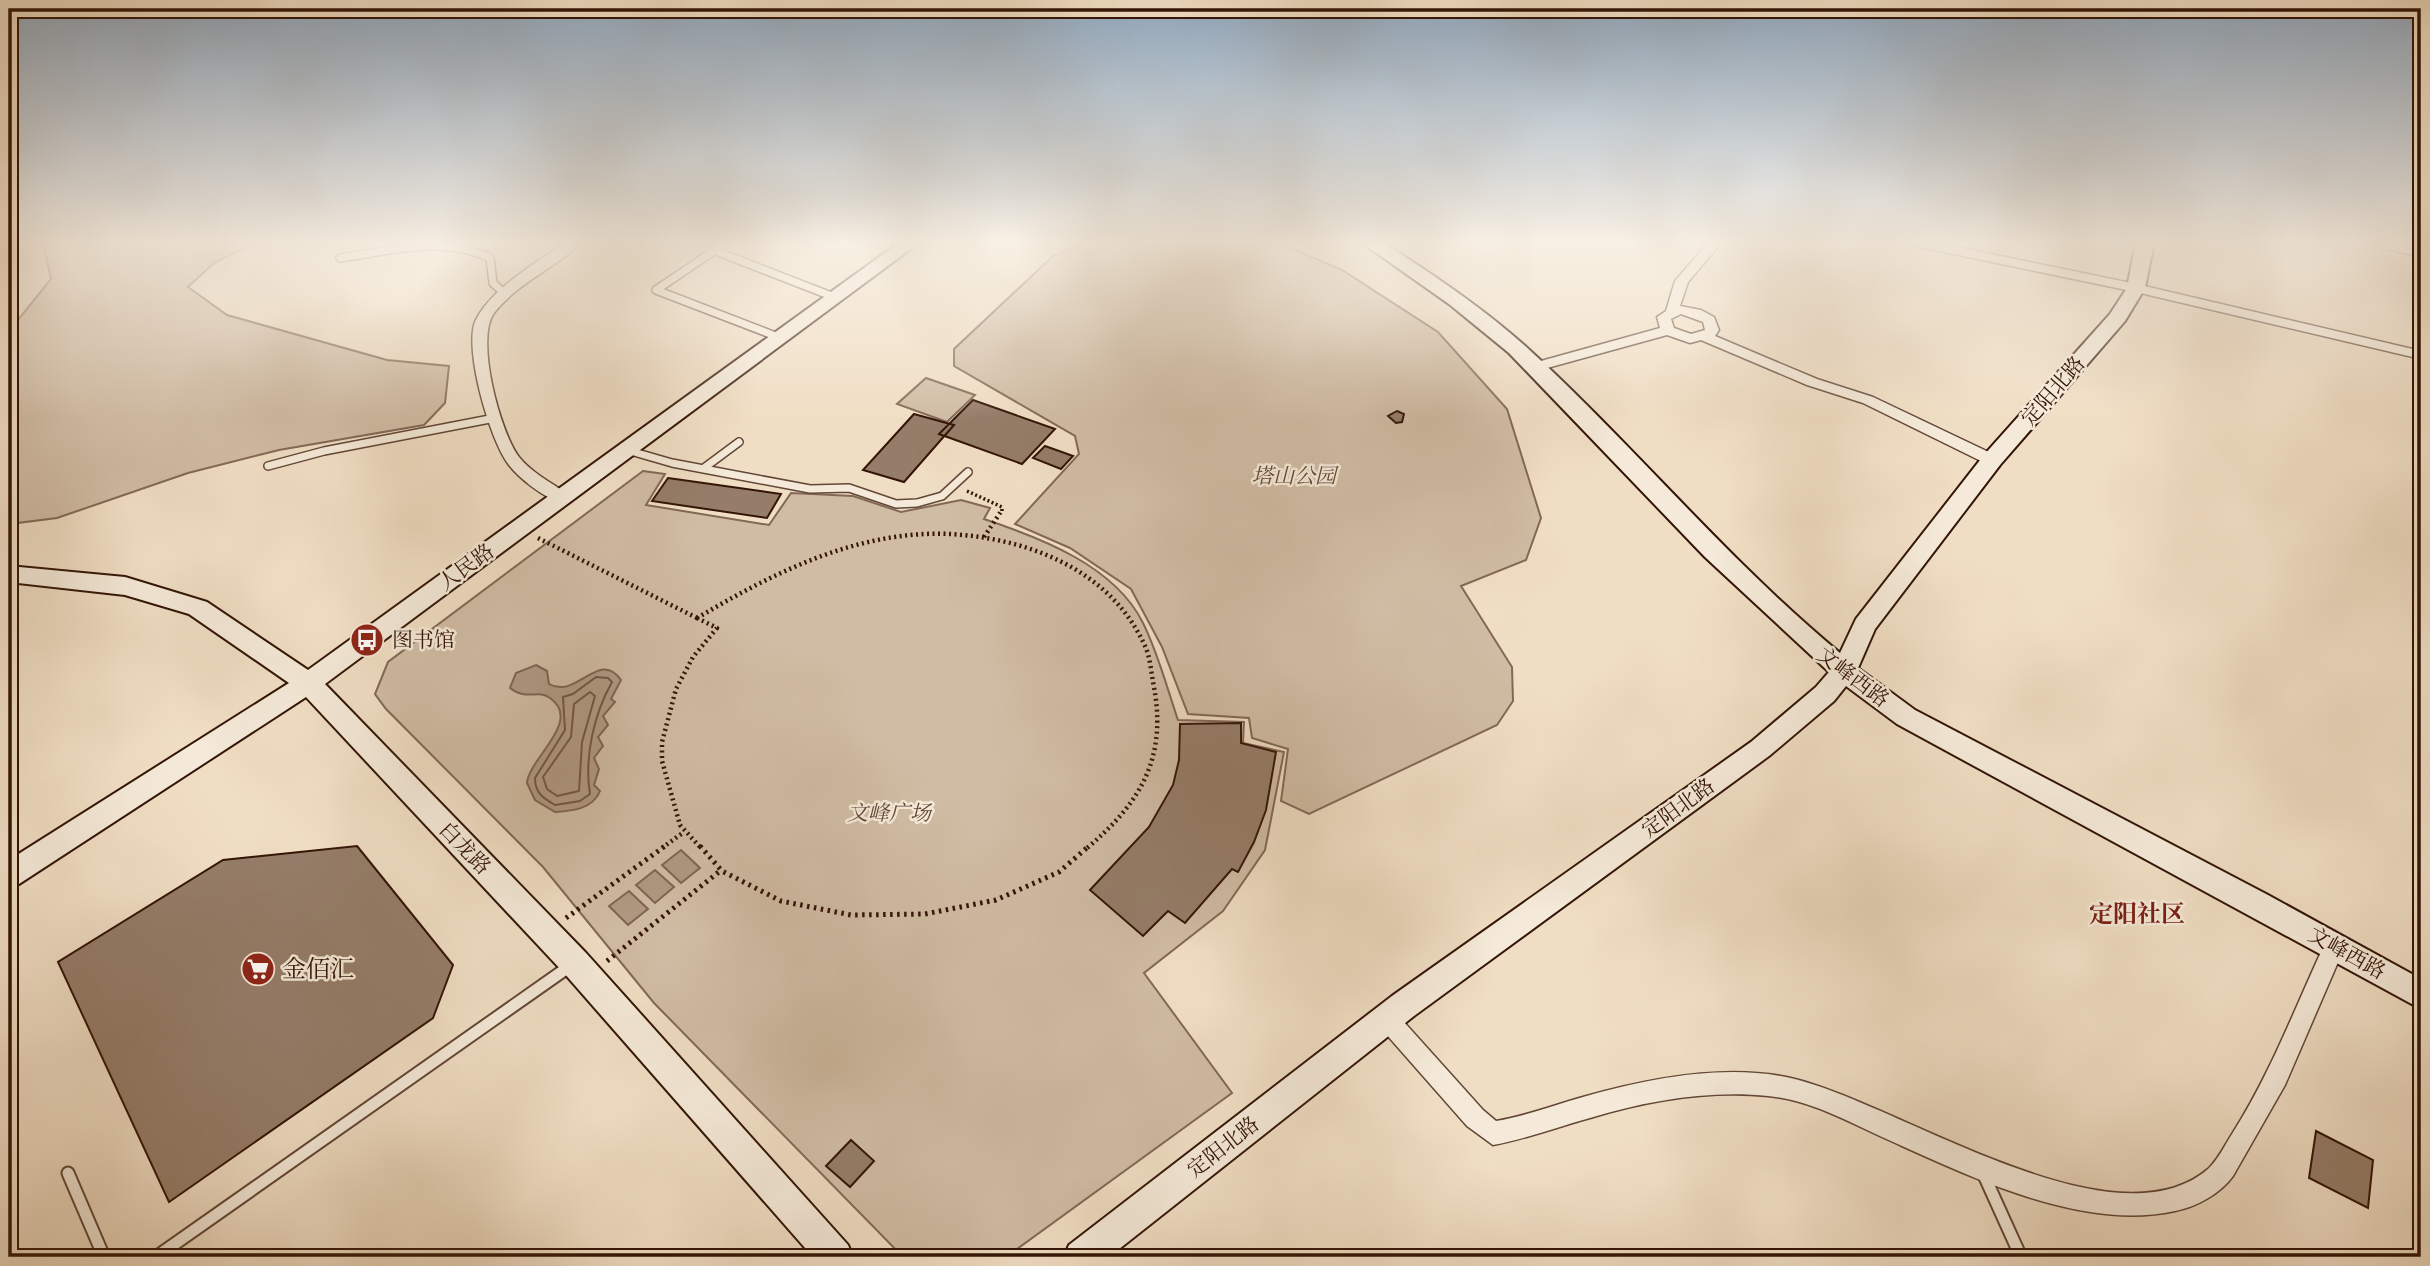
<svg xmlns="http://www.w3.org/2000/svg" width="2430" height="1266" font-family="'IM FELL French Canon','Noto Serif SC',serif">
<rect width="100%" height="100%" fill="#f0dec4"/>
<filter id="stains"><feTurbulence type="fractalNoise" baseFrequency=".00286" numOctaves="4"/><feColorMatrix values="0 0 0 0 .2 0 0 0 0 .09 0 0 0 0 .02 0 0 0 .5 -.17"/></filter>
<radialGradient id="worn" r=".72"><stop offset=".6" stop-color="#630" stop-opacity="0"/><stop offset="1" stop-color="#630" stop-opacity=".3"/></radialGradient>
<!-- green -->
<path fill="#d0bca4" stroke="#826855" stroke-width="2" d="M43,242h212l-41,21 -26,24 39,28 160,45 62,6 -4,37 -21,22 -145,25 -91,23 -131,45 -48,6v-193l42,-52z
M1084,242h193l65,28 96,62 69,77 34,109 -15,42 -65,26 51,81 1,34 -16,24 -188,89 -28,-13 7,-52 -36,-11 -3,-20 -61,-4 -26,-67 -31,-58 -61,-41 -55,-24 64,-70 -4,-18 -121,-70v-17l99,-93z
M926,378l49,17 -28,27 -50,-18z
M643,471l22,3 -19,31 123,20 22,-32 62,3 48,16 60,-12 29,8 -6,11c57,19 131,47 159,104 15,30 24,65 35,97l66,2 -1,21 41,9 -19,98 -42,61 -79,62 88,120 -226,164h-103l-249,-254 -111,-136 -157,-158 -11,-15 13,-32z"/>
<!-- water -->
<path fill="#b09983" stroke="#7e6451" stroke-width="2" d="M536,665l11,6 2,13c28,16 50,-36 72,-4l-10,19 4,3 -12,14 5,9 -10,12 5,9 -9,12 5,11 -5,16 6,6c-7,18 -28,20 -45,21l-20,-12 -8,-17c2,-25 56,-62 23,-85 -12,-9 -24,3 -40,-10l6,-15z
M681,850l19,18 -19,15 -19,-18z
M655,870l19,17 -19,16 -19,-18z
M629,891l19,18 -20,16 -19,-19z"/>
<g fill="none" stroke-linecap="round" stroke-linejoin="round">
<!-- shore -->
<path stroke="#725644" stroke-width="2" d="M596,677l12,1 4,4c-18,32 -28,75 -22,112l-10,7 -25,4c-12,-7 -20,-12 -20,-27l30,-48 -2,-33 10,-3z
M590,692l5,4 -13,46 -3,49 -22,5 -10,-7 -4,-12 28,-40 3,-33z"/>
</g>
<!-- building -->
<path fill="#957d69" stroke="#331406" stroke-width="2" d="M973,400l82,29 -33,35 -83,-30z
M1397,411l7,3 -2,8 -6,1 -8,-7z
M914,414l40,11 -50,57 -41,-12z
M1045,446l28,10 -12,13 -28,-11z
M668,478l113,16 -14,24 -115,-17z
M1241,723v20l35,9 -10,58 -12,32 -16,30 -6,-3 -47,54 -17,-12 -25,25 -53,-46 59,-63 24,-42 6,-25 1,-36z
M357,846l96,119 -20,53 -264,184 -111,-240 165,-102z
M2316,1131l57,29 -5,48 -59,-30z
M851,1140l23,21 -24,26 -24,-21z"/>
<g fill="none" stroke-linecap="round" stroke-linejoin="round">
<defs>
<path id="lane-far1" d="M727,242l-71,48 122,47
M713,250l121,47
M340,258c49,-7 103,-23 150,0l3,25 13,12
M627,450l45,13 138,26 39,-1 47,16 21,-1 25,-7 26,-24
M268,466l56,-15 171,-33
M704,468l35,-26"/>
<path id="lane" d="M68,1173l36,84
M1983,1173l38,84
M156,1257l414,-291"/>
<path id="street" d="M567,242h14c-24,26 -62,39 -87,71 -19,26 6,119 25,144 12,15 31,25 47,36l2,4 -2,4 -6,1c-16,-4 -41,-24 -51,-37 -19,-24 -45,-115 -34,-143 13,-31 64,-62 92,-80z
M1709,242h13l-34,40 -8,24 21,4 13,7 5,13 -4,6 102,43 56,18 124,59 3,4 -3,4h-10l-124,-61 -56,-18 -106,-45 -11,3 -23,-8 -127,35h-10v-6l130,-36 -3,-11 9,-6 9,-30zM1681,314l22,8 2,8 -14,4 -17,-6 -3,-9z
M1909,242h24l203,42 285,67v8l-285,-67 -221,-46z
M2370,242h21l30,7v8l-50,-12z
M2334,936l7,3 4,7 -60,139 -52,91c-13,18 -37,31 -58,35 -94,21 -208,-36 -293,-74 -37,-17 -73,-37 -114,-41 -59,-6 -122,5 -178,22 -33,9 -64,21 -97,27l-26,-19 -88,-100 -3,-7 3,-7 8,-3 8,3 88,98 13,11c30,-5 58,-16 87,-24 63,-18 138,-33 203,-20 105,21 325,175 422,92 10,-9 17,-24 24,-35 39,-61 64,-129 95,-195z"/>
<path id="secondary" d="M900,242h20l-595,442 261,269 262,292 5,12h-40l-249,-284 -258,-276 -287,187 -10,3v-27l280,-177 -100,-69 -64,-19 -116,-13v-16l116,11 82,25 101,68z
M1361,242h21c49,31 98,64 142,103 109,99 202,214 316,308l16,-34 128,-164 126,-141 17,-26 9,-46h18l-9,46 -20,33 -125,144 -125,164 -17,39 57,42 353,185 153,84v30l-524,-285 -51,-38 -12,15 -65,55 -355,260 -305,241h-45l5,-12 323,-249 359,-254 65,-55 13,-15 -124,-115 -196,-204 -60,-49z"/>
</defs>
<!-- lane-far1 casing -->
<use href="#lane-far1" stroke="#624636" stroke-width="10"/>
<!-- lane casing -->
<use href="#lane" stroke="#624636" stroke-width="15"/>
<!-- street casing -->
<use href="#street" stroke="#624636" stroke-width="3"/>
<!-- secondary casing -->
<use href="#secondary" stroke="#331406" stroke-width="4"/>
<!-- path-far2 -->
<path stroke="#331406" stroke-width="3.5" stroke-dasharray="2 2.5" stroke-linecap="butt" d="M967,491l35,16v5"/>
<!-- path-far1 -->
<path stroke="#331406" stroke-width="4.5" stroke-dasharray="2 3.5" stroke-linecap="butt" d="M984,537l18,-27
M538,538l159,80
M697,618l20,10 -24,29 -17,32 -14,53v19l18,64 21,23
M697,618c76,-45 161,-88 252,-84 79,4 162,36 196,112 5,11 6,24 8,36 15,73 -10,119 -66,166
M662,848l22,-16"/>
<!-- path -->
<path stroke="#331406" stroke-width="5" stroke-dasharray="2.5 4.5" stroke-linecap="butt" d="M700,846l22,25 59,30 70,14 74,-1 71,-14 63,-28 30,-26
M566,918l99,-72
M607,961l113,-90"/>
<!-- lane-far1 -->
<use href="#lane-far1" stroke="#f5ead9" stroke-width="7"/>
<!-- lane -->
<use href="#lane" stroke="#f5ead9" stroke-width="11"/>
<!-- street -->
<use href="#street" fill="#f5ead9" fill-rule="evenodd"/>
<!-- secondary -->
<use href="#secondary" fill="#f5ead9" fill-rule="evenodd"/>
</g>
<!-- sky -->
<linearGradient id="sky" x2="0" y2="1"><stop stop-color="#91a9c0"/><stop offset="0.58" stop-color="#f8f0e4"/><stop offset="1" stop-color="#f8f0e4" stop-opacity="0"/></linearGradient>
<rect width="2430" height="419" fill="url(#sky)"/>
<!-- icons -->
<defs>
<symbol id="bus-disc" viewBox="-11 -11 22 22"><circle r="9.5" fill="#8f2418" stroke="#f5ead9"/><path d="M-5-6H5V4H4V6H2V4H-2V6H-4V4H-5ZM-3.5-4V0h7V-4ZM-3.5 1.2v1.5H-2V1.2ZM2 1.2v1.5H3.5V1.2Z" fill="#fff"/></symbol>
<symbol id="supermarket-disc" viewBox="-11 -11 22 22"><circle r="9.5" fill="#8f2418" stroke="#f5ead9"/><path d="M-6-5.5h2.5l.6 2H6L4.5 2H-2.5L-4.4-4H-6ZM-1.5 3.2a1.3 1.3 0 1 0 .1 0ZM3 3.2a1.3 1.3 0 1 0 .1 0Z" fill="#fff"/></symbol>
</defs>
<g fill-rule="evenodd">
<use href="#bus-disc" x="348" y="621" width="38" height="38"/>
<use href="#supermarket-disc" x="239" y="950" width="38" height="38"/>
</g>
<g text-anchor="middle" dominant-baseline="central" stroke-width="5" stroke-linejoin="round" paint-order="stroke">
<!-- street labels -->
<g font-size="21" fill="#331406" stroke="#f5ead9">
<text transform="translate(2053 391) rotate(-49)">定阳北路</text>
<text transform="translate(466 567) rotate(-36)">人民路</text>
<text transform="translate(1853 677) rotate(37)">文峰西路</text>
<text transform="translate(1678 808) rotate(-36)">定阳北路</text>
<text transform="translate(465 848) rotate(46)">白龙路</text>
<text transform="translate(2347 953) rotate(29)">文峰西路</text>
<text transform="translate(1223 1147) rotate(-38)">定阳北路</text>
</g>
<!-- park labels -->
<g font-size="21" font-style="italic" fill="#624635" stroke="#f5ead9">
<text x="1294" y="476">塔山公园</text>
<text x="889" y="813">文峰广场</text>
</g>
<!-- poi labels -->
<g font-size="21" fill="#331406" stroke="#f5ead9" text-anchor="start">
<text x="392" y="640">图书馆</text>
</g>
<!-- quarter labels -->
<g font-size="24" font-weight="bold" fill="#7a1f14" stroke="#f5ead9">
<text x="2137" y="914">定阳社区</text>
</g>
<!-- near-poi labels -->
<g font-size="24" fill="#331406" stroke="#f5ead9" text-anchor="start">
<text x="282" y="969">金佰汇</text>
</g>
</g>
<!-- margin -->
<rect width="2430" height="1266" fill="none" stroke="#f0dec4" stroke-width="35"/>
<rect x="10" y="10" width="2409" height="1245" fill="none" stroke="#331406" stroke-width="3.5"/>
<rect x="18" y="18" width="2395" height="1231" fill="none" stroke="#331406" stroke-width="2"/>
<rect width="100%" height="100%" filter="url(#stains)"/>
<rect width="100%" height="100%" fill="url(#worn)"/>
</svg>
